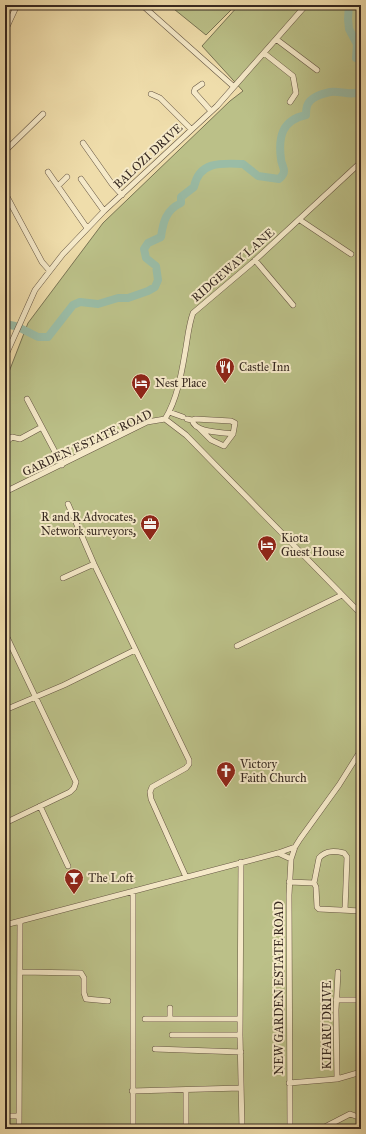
<svg xmlns="http://www.w3.org/2000/svg" width="366" height="1134" font-family="'IM FELL Great Primer',serif">
<rect width="100%" height="100%" fill="#efddab"/>
<filter id="stains"><feTurbulence type="fractalNoise" baseFrequency=".005" numOctaves="4"/><feColorMatrix values="0 0 0 0 .2 0 0 0 0 .09 0 0 0 0 .02 0 0 0 .5 -.17"/></filter>
<radialGradient id="worn" r=".72"><stop offset=".6" stop-color="#630" stop-opacity="0"/><stop offset="1" stop-color="#630" stop-opacity=".3"/></radialGradient>
<!-- green -->
<path fill="#bbc088" stroke="#787454" d="M169,5h67l-30,30z
M239,5h122v1124h-356v-747l23,-59 75,-100 127,-122 13,-10 -41,-45z"/>
<g fill="none" stroke-linecap="round" stroke-linejoin="round">
<!-- river -->
<path stroke="#9abca6" stroke-width="8" d="M349,5l-1,14 1,10 8,15 -1,14 5,1
M5,324l10,2
M22,329l16,8h10l25,-32 7,-3 18,2 20,-6h10l20,-7 7,-4 3,-7 -2,-14 -10,-8 -2,-9 4,-6 13,-6c2,-15 5,-27 20,-34v-6l13,-10c5,-26 28,-24 49,-23l15,12 21,3c2,-2 5,-4 5,-8 0,-4 -3,-8 -3,-12 -3,-22 1,-39 25,-44 0,-3 0,-6 1,-9 3,-9 15,-12 23,-14 10,-2 21,5 31,-1"/>
<defs>
<path id="minor" d="M142,5l91,81
M5,31l12,-26
M276,39l41,31
M264,53l29,23 3,17 -6,9
M202,84l-7,5 -1,3 17,19
M151,94l9,4 31,31
M83,143l29,41 10,11
M5,151l38,-37
M48,172l39,56
M81,179l23,32
M58,186l9,-9
M5,193l37,69 7,8
M300,220l51,34
M255,260l38,45
M5,357l30,-67 28,-36 41,-43 113,-105 89,-101
M27,399l35,66
M169,412l14,5
M165,419c13,-21 17,-49 21,-72 2,-12 3,-23 7,-34l59,-50 109,-101
M187,419l5,1 3,-1 36,2 4,2 -2,11c-12,-2 -38,-1 -41,-14
M200,429l11,11 13,6 9,-12
M5,443l7,-6 8,2 22,-12
M5,492l142,-70 18,-3 21,16 175,179
M68,504l26,60 95,196v4l-3,4 -34,19 -2,5 1,7 35,78
M63,578l31,-14
M5,633l71,149 -2,6 -4,4 -65,31
M237,646l105,-51
M5,710l59,-25 71,-35
M40,806l28,60
M278,853l13,6
M241,862l-1,173 2,94
M289,882l25,1 2,4 1,20 2,2 42,2
M314,883l5,-25c7,-8 16,-7 25,-5l3,4 -2,53
M5,925l273,-72 17,-6
M20,972l61,1 3,5v15l2,6 22,2
M336,1000h25
M145,1019h95
M170,1019v-11
M172,1035h68
M155,1049l86,3
M337,1079l-1,-69 2,-38
M289,1083l48,-4 24,-7
M186,1090v39
M132,1091l109,-3
M5,1116h13
M19,1129l1,-208
M133,1129v-238
M290,1129l-1,-234 2,-36 4,-12 5,-8 39,-54 22,-35
M321,1129l29,-15 11,4"/>
</defs>
<!-- minor casing -->
<use href="#minor" stroke="#645543" stroke-width="6"/>
<!-- minor -->
<use href="#minor" stroke="#f5e9c8" stroke-width="5"/>
</g>
<!-- icons -->
<defs>
<symbol id="restaurant-pin" viewBox="-11 -11 22 30"><path d="M0 17L-7.5 6A9.5 9.5 0 1 1 7.5 6Z" fill="#8f2418" stroke="#f5e9c8"/><path d="M-5-6h1v4h1v-4h1v4h1v-4h1v5L-1.5 .5V6h-2V.5L-5-1ZM5-6V6H3V1.5H1.5Q1.5-4 5-6Z" fill="#fff"/></symbol>
<symbol id="hotel-pin" viewBox="-11 -11 22 30"><path d="M0 17L-7.5 6A9.5 9.5 0 1 1 7.5 6Z" fill="#8f2418" stroke="#f5e9c8"/><path d="M-6-4.5h1.5V1H6V5H4.5V3h-9V5H-6ZM-4 0a1.8 1.8 0 1 1 3.6 0ZM.5 0V-2.5h3Q6-2.5 6 0Z" fill="#fff"/></symbol>
<symbol id="office-pin" viewBox="-11 -11 22 30"><path d="M0 17L-7.5 6A9.5 9.5 0 1 1 7.5 6Z" fill="#8f2418" stroke="#f5e9c8"/><path d="M-6-3h4V-5.5h4V-3h4V5H-6ZM-1-4.5V-3h2v-1.5ZM-6 0V1H6V0Z" fill="#fff"/></symbol>
<symbol id="church-pin" viewBox="-11 -11 22 30"><path d="M0 17L-7.5 6A9.5 9.5 0 1 1 7.5 6Z" fill="#8f2418" stroke="#f5e9c8"/><path d="M-1.2-6h2.4v3.5h3.3v2.4h-3.3V6h-2.4V-.1h-3.3v-2.4h3.3Z" fill="#fff"/></symbol>
<symbol id="bar-pin" viewBox="-11 -11 22 30"><path d="M0 17L-7.5 6A9.5 9.5 0 1 1 7.5 6Z" fill="#8f2418" stroke="#f5e9c8"/><path d="M-6-5H6L.8 .8V4.5H3.5V6h-7V4.5H-.8V.8Z" fill="#fff"/></symbol>
</defs>
<g fill-rule="evenodd">
<use href="#restaurant-pin" x="214" y="356" width="22" height="30"/>
<use href="#hotel-pin" x="130" y="372" width="22" height="30"/>
<use href="#office-pin" x="139" y="513" width="22" height="30"/>
<use href="#hotel-pin" x="256" y="534" width="22" height="30"/>
<use href="#church-pin" x="215" y="760" width="22" height="30"/>
<use href="#bar-pin" x="63" y="867" width="22" height="30"/>
</g>
<g text-anchor="middle" dominant-baseline="central" stroke-width="4" stroke-linejoin="round" paint-order="stroke">
<!-- street labels -->
<g font-size="12" fill="#362820" stroke="#f5e9c8">
<text transform="translate(148 156) rotate(-43)">BALOZI DRIVE</text>
<text transform="translate(233 265) rotate(-41)">RIDGEWAY LANE</text>
<text transform="translate(87 443) rotate(-25)">GARDEN ESTATE ROAD</text>
<text transform="translate(279 988) rotate(-90)">NEW GARDEN ESTATE ROAD</text>
<text transform="translate(327 1025) rotate(-90)">KIFARU DRIVE</text>
</g>
<!-- poi labels -->
<g font-size="12" fill="#362820" stroke="#f5e9c8" text-anchor="start">
<text x="239" y="367">Castle Inn</text>
<text x="155" y="383">Nest Place</text>
<text x="136" y="517" text-anchor="end">R and R Advocates,<tspan x="136" dy="14">Network surveyors,</tspan></text>
<text x="281" y="538">Kiota<tspan x="281" dy="14">Guest House</tspan></text>
<text x="240" y="764">Victory<tspan x="240" dy="14">Faith Church</tspan></text>
<text x="88" y="878">The Loft</text>
</g>
</g>
<!-- margin -->
<rect width="366" height="1134" fill="none" stroke="#efddab" stroke-width="20"/>
<rect x="6" y="6" width="354" height="1122" fill="none" stroke="#362820" stroke-width="2"/>
<rect x="10" y="10" width="346" height="1114" fill="none" stroke="#362820"/>
<rect width="100%" height="100%" filter="url(#stains)"/>
<rect width="100%" height="100%" fill="url(#worn)"/>
</svg>
